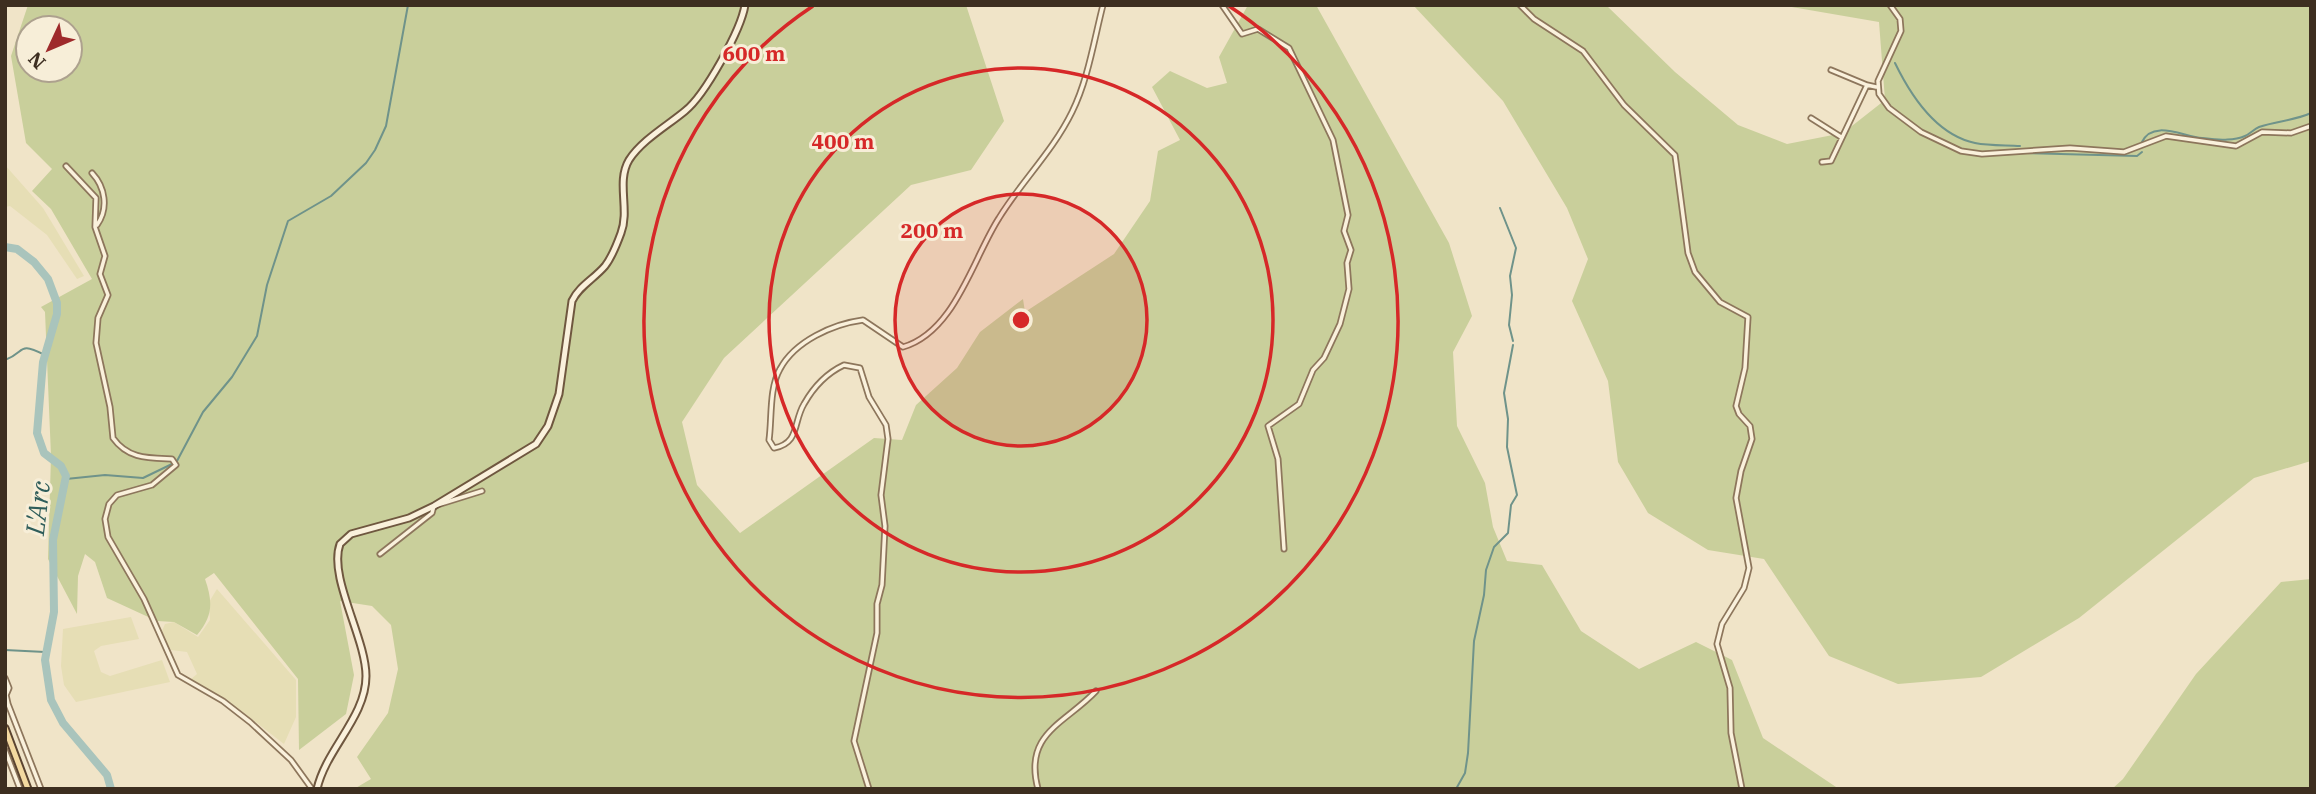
<svg xmlns="http://www.w3.org/2000/svg" width="2316" height="794" font-family="'IBM Plex Serif',serif">
<rect width="100%" height="100%" fill="#f0e4c8"/>
<!-- farmland -->
<path fill="#e6deb5" d="M5,165l38,43 41,68 -7,3 -30,-44 -37,-29 -5,1z
M217,589l79,91v37l-12,27 -58,-45 -36,-19 7,-6 -10,-22 -16,-2 -4,-7 -5,-12 3,-7 9,-2 24,15 12,-17 -1,-18z
M131,617l8,22 -38,7 -7,5 7,21 9,4 52,-16 8,22 -94,20 -12,-17 -3,-19 2,-37z"/>
<!-- green -->
<path fill="#c9cf9b" fill-rule="evenodd" d="M28,5h938l38,116 -33,49 -60,15 -187,173 -42,64 15,63 43,48 134,-95 28,2 14,-35 41,-37 23,-36 43,-33 2,13 89,-58 36,-53 8,-50 22,-11 -28,-53 18,-16 37,17 20,-5 -8,-26 29,-52h68l133,238 23,73 -19,36 4,74 28,57 8,44 14,34 35,4 39,66 58,38 57,-27 36,18 31,78 76,51h-1485l17,-10 -14,-22 31,-44 10,-44 -7,-44 -19,-19 -32,-5 14,74 -8,39 -47,36 -1,-71 -84,-106 -9,6c8,23 8,37 -8,56l-23,-13 -17,-1 -50,-23 -12,-36 -10,-8 -7,22 -1,38 -29,-55 3,-103 -6,-144 -4,-5 51,-28 -41,-70 -19,-18 20,-22 -26,-26 -15,-87zM28,28h42v42h-42z
M1413,5h193l69,67 63,53 49,19 56,-11 42,-33 -6,-78 -99,-17h531v456l-57,17 -175,140 -98,59 -83,7 -69,-28 -65,-97 -56,-9 -60,-37 -30,-51 -10,-81 -36,-80 16,-42 -21,-51 -64,-107z
M2311,579v210h-199l11,-10 73,-105 85,-92z"/>
<g fill="none" stroke-linecap="round" stroke-linejoin="round">
<!-- stream -->
<path stroke="#6f938a" stroke-width="2" d="M1895,63c16,33 42,72 80,80 15,3 31,2 45,3
M2142,142c11,-23 42,-5 60,-4 14,1 29,4 43,-2 5,-2 9,-7 14,-9 17,-6 34,-6 52,-14
M2027,153l110,3 5,-4
M1500,208l16,40 -6,28 2,19 -3,30 4,16
M5,360c22,-8 11,-19 40,-5
M177,461l26,-49 29,-35 25,-41 10,-51 21,-64 43,-25 35,-33 9,-13 11,-24 22,-121
M66,479l39,-4 38,3 29,-14
M5,650l40,2
M1456,789l9,-16 3,-20 6,-112 10,-46 2,-25 8,-23 14,-14 3,-28 6,-10 -10,-48 1,-28 -4,-26 9,-48"/>
<!-- river -->
<path stroke="#a9c4bc" stroke-width="8" d="M5,247l12,2 17,13 14,17 9,24v11l-14,48 -6,71 7,20 17,13 5,10 -13,64 1,72 -9,48 6,40 12,23 44,52 4,14"/>
<defs>
<path id="street" d="M1222,5l20,29 16,-5 31,19 44,92 15,75 -4,16 7,19 -4,13 2,26 -9,35 -16,34 -11,12 -14,34 -31,22 10,33 6,90
M1520,5l14,14 49,32 41,54 51,50 13,98 7,19 25,30 28,15 -3,51 -9,38 3,8 11,12 2,13 -11,32 -5,27 13,70 -5,20 -22,36 -5,20 13,44 1,45 11,56
M1890,5l10,14 1,12 -23,50 1,13 10,14 32,24 40,19 21,3 88,-6 54,4 42,-16 70,10 26,-14 29,1 20,-7
M1831,70l36,15
M1811,118l30,19
M1822,162l9,-1 36,-76 9,2
M66,166l30,32 -1,29 10,29 -5,18 8,21 -10,23 -2,25 14,64 3,31c15,21 35,20 59,21l4,6 -24,20 -35,10 -8,9 -4,15 3,18 36,62 34,76 45,26 27,21 41,38 21,29
M92,173c13,14 17,35 5,52
M380,554l52,-41 2,-7 48,-15
M5,678l4,10 -3,7 2,9 33,85
M5,750l15,39
M869,789l-15,-48 23,-108v-29l5,-19 3,-59 -4,-31 7,-56 -2,-14 -17,-28 -9,-29 -16,-3c-17,8 -31,23 -40,39 -11,18 -4,39 -30,44l-5,-8c3,-21 0,-52 11,-71 15,-28 53,-45 83,-49l40,27c52,-15 70,-89 96,-129 22,-36 54,-67 73,-106 16,-32 22,-72 31,-107
M1038,789c-15,-56 27,-65 58,-98"/>
<path id="secondary" d="M317,789c9,-40 49,-72 49,-113 0,-38 -38,-99 -26,-132l11,-10 58,-16 25,-12 102,-62 12,-18 11,-32 13,-93c7,-15 22,-22 33,-35 7,-9 12,-22 16,-33 9,-24 -5,-51 8,-73 13,-20 38,-34 56,-49 20,-16 56,-81 60,-106"/>
<path id="primary" d="M5,728l23,61"/>
</defs>
<!-- street casing -->
<use href="#street" stroke="#8d765c" stroke-width="7"/>
<!-- secondary casing -->
<use href="#secondary" stroke="#6f573f" stroke-width="9"/>
<!-- primary casing -->
<use href="#primary" stroke="#5b4430" stroke-width="9"/>
<!-- street -->
<use href="#street" stroke="#faf1dc" stroke-width="3.5"/>
<!-- secondary -->
<use href="#secondary" stroke="#faf1dc" stroke-width="5"/>
<!-- primary -->
<use href="#primary" stroke="#f3d9a0" stroke-width="5"/>
</g>
<!-- distance rings -->
<circle cx="1021" cy="320" r="126" fill="#d62828" fill-opacity=".12"/>
<g fill="none" stroke="#d62828" stroke-width="3.5">
<circle cx="1021" cy="320" r="126"/>
<circle cx="1021" cy="320" r="252"/>
<path d="M1229 6A377 377 0 1 1 813 6"/>
</g>
<g text-anchor="middle" dominant-baseline="central" stroke-width="6" stroke-linejoin="round" paint-order="stroke">
<!-- water labels -->
<g font-size="26" font-style="italic" fill="#2f5d5a" stroke="#f7eed8">
<text transform="translate(37 508) rotate(-83)">L'Arc</text>
</g>
</g>
<circle cx="1021" cy="320" r="10" fill="#d62828" stroke="#f7eed8" stroke-width="3.5"/>
<g font-size="21" text-anchor="middle" font-weight="bold" fill="#d62828" stroke="#f7eed8" stroke-width="6" stroke-linejoin="round" paint-order="stroke">
<text x="754" y="61">600 m</text>
<text x="843" y="149">400 m</text>
<text x="932" y="238">200 m</text>
</g>
<!-- border -->
<rect width="2316" height="794" fill="none" stroke="#3d2e20" stroke-width="14"/>
<!-- north arrow -->
<g transform="translate(49 49) rotate(226)"><circle r="33" fill="#f7eed8" stroke="#ada18e" stroke-width="2"/>
<path d="M0-5L12 26L0 18L-12 26Z" fill="#9e2a2b"/>
<text y="-10" font-size="19" font-weight="bold" text-anchor="middle" fill="#3d2e20">N</text>
</g>
</svg>
